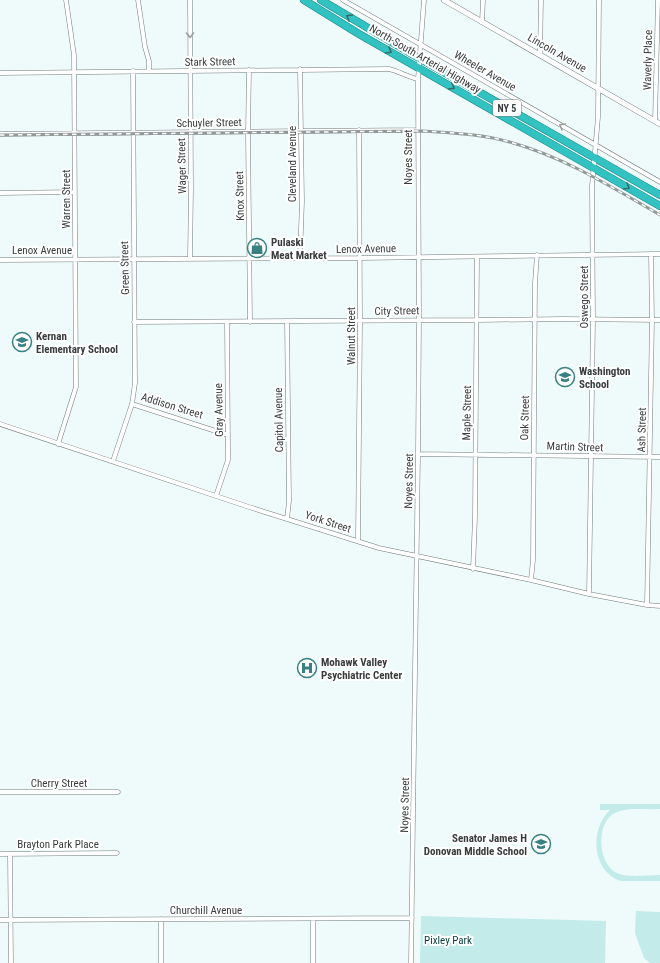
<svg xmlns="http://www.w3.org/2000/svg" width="660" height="963" font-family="'Roboto Condensed',sans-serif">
<rect width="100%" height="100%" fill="#effbfa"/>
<!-- green -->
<path fill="#c2ebea" d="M600,804h60v5c-13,1 -30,-2 -43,3 -22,8 -20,52 0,61 10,5 32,2 43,2v6h-39c-29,-9 -32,-52 -11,-71h-10z
M636,911l24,1v51h-10l-6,-5 -9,-25z
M421,916l185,5 -1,42h-185z"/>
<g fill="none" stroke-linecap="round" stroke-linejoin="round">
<defs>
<path id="minor" d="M138,0l7,47 4,14v10
M190,0l1,189 -1,70
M343,0l317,182
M482,22l1,-22
M540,55l1,-55
M300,69l2,132 -2,57
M249,70l-1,62 2,190
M0,73l389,-4c10,2 18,8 29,10
M655,121l3,-121
M0,134l417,-4
M0,193l75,-1
M0,260l360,-2 300,-4
M134,322l343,-2 87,-1 96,1
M132,404l96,31
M0,424l249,83 130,41 152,32 58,14 58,11 13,1
M58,444l18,-57 -2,-332 -8,-55
M418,454l242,3
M113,461l19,-57 3,-21 -2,-312
M216,496l12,-36v-10l-1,-128
M287,519l2,-18 -2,-180
M358,541l2,-220 -1,-191
M473,569l2,-52 2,-260
M531,580l2,-20 2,-277 2,-28
M589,594l4,-275 -1,-133 6,-69 1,-117
M647,605l5,-285 -1,-66
M0,792h118
M0,854l117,-1
M10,854l1,109
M313,919v44
M0,920l412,-2
M161,963v-44
M411,963l7,-509 1,-134 -1,-241 6,-79"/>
<path id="tertiary" d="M444,0l216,124"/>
<path id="trunk" d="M304,0l55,34 301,172
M321,0l91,54 248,141"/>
</defs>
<!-- minor casing -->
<use href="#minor" stroke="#707a7a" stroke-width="5"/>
<!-- tertiary casing -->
<use href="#tertiary" stroke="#707a7a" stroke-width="6"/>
<!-- trunk casing -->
<use href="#trunk" stroke="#148989" stroke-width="8"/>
<!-- minor -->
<use href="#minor" stroke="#fff" stroke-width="4"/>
<!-- tertiary -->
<use href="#tertiary" stroke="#fff" stroke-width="5"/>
<!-- trunk -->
<use href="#trunk" stroke="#33c2c2" stroke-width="7"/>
<defs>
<path id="rail" d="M0,135l423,-4c30,2 61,3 90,12 53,15 100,45 147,72"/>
</defs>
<!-- rail casing -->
<use href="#rail" stroke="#919999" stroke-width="3"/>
<!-- rail -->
<use href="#rail" stroke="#fff" stroke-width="1.5" stroke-dasharray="4.5" stroke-linecap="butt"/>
</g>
<!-- one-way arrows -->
<defs><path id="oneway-chevron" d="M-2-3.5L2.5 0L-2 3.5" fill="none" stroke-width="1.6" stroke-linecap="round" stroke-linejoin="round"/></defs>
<g stroke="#366b6b">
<use href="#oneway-chevron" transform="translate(349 17) rotate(-150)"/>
<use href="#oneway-chevron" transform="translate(389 51) rotate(30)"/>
<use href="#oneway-chevron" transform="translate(452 87) rotate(30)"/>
<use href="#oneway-chevron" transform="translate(627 187) rotate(30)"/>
</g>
<g stroke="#9c9e9e">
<use href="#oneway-chevron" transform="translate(190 35) rotate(90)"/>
<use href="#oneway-chevron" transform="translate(562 126) rotate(-150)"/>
</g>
<!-- icons -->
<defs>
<symbol id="shop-ring" viewBox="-11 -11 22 22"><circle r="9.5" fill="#fff" stroke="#388180" stroke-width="1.5"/><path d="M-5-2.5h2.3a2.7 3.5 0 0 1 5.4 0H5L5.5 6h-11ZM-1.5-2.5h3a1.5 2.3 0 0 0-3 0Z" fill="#388180"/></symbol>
<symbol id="school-ring" viewBox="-11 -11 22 22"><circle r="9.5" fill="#fff" stroke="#388180" stroke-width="1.5"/><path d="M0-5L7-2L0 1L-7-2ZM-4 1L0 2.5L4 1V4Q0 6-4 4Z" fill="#388180"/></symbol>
<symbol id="hospital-ring" viewBox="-11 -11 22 22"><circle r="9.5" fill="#fff" stroke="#388180" stroke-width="1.5"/><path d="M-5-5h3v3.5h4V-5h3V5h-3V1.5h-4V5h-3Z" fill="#388180"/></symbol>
</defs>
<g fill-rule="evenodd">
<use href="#shop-ring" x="246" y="237" width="22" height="22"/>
<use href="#school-ring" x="11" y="331" width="22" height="22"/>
<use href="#school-ring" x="554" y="366" width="22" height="22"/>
<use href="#hospital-ring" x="296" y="657" width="22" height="22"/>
<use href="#school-ring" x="530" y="833" width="22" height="22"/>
</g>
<g text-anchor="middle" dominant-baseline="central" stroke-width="4" stroke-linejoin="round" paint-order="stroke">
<!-- shield labels -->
<rect fill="#fff" stroke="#747676" stroke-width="1" x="493" y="100" width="28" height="16" rx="3"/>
<g font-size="10" font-weight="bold" fill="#383c3c">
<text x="507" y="108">NY 5</text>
</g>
<!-- street labels -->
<g font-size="11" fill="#383c3c" stroke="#fff">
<text transform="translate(557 53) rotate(30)">Lincoln Avenue</text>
<text transform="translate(425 59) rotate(30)">North-South Arterial Highway</text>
<text transform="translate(648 60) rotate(-89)">Waverly Place</text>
<text transform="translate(210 62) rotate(-1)">Stark Street</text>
<text transform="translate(485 71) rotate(30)">Wheeler Avenue</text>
<text transform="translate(209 123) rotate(-1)">Schuyler Street</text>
<text transform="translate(408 157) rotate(-90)">Noyes Street</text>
<text transform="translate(292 164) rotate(-90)">Cleveland Avenue</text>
<text transform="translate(182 166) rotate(-91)">Wager Street</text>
<text transform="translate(240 196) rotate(-91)">Knox Street</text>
<text transform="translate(66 199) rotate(-90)">Warren Street</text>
<text transform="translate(366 249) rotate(-1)">Lenox Avenue</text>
<text x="42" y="250">Lenox Avenue</text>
<text transform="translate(125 268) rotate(-91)">Green Street</text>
<text transform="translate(584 297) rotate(-90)">Oswego Street</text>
<text transform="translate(397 311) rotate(-1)">City Street</text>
<text transform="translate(351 336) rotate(-90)">Walnut Street</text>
<text transform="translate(172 406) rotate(17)">Addison Street</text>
<text transform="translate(219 410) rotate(-91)">Gray Avenue</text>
<text transform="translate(467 413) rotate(-89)">Maple Street</text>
<text transform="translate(525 418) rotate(-89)">Oak Street</text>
<text transform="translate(279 420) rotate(-91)">Capitol Avenue</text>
<text transform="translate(642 430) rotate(-89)">Ash Street</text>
<text transform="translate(575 447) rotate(2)">Martin Street</text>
<text transform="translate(409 481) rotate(-89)">Noyes Street</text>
<text transform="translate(328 522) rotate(18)">York Street</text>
<text x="59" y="783">Cherry Street</text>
<text transform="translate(405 805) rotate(-89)">Noyes Street</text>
<text x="58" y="844">Brayton Park Place</text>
<text x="206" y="910">Churchill Avenue</text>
</g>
<!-- poi labels -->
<g font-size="11" font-weight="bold" fill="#383c3c" stroke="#fff" text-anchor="start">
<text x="271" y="242">Pulaski<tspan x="271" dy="13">Meat Market</tspan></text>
<text x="36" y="336">Kernan<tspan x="36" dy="13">Elementary School</tspan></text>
<text x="579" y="371">Washington<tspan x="579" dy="13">School</tspan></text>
<text x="321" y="662">Mohawk Valley<tspan x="321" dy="13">Psychiatric Center</tspan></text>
<text x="527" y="838" text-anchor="end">Senator James H<tspan x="527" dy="13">Donovan Middle School</tspan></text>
</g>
<!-- park labels -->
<g font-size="11" fill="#073d3d" stroke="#fff">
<text x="448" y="940">Pixley Park</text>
</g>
</g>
</svg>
